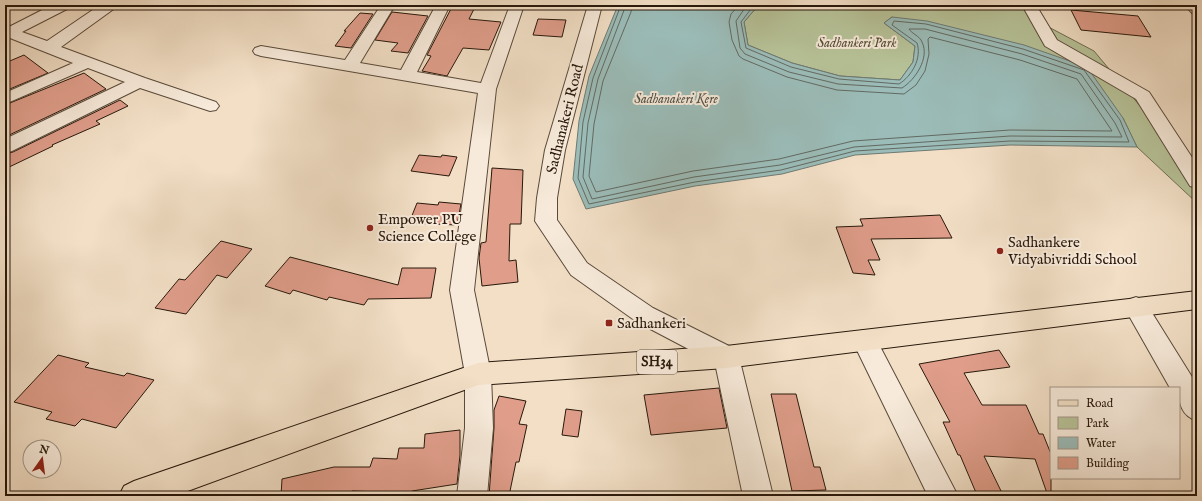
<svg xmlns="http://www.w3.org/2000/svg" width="1202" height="501" font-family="'IM FELL English',serif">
<rect width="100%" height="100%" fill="#f2dfc6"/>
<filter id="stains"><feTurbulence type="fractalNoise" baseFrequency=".005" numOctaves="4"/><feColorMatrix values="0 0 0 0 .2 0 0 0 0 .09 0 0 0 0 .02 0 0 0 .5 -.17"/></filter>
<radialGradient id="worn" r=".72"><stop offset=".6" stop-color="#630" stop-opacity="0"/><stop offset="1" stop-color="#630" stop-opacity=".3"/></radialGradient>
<!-- green -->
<path fill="#b7c298" stroke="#706d52" d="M764,5h68l22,4 6,-4h171l10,18 53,28 103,123v29l-60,-56 -14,-29 -231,-101 -8,6 31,23 -2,16 -13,18 -60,-4 -48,-13 -44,-18 -4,-23 12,-14z"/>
<!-- water -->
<path fill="#9bbcb8" stroke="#6d7a73" d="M618,5h146l-8,3 -12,14 4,23 44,18 48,13 60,4 13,-18 2,-16 -31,-23 8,-6 35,4 97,24 63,22 36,51 14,29 -127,-2 -155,10 -73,19 -87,12 -109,23 -13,-30 6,-58 10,-45z"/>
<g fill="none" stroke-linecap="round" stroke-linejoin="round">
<!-- shore -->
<path stroke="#626a62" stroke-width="1" d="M621,5l-28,73 -10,44 -5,56 11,26 106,-22 86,-12 74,-19 155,-10 119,1 -9,-22 -36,-50 -61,-21 -97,-25 -32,-3 -2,4 25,18c5,15 -5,33 -18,41l-60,-5 -48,-12 -45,-19 -5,-26 13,-17
M626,5l-28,74 -10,44 -5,54 9,22 102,-22 86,-12 74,-18 156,-11 112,1 -7,-14 -34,-49 -59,-20 -97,-25h-16c3,5 11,7 13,13 8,16 -7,38 -20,46l-64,-4 -49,-12 -44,-18 -5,-6 -4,-27 11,-16
M632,5l-1,7 -28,69 -9,43 -5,52 7,16 97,-21 86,-12 74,-18 157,-11 102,1 -35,-52 -57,-19 -90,-23 -2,2 1,15 -4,17 -9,14 -12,9 -67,-4 -50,-13 -44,-18 -4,-3 -7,-16 -3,-18 2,-8 8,-9"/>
</g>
<!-- building -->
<path fill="#df9d8a" stroke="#28180b" d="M453,5h23l-7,14 32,3 -12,28 -26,-2 -16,28 -25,-5 9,-15 -4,-1z
M1071,10l67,6 13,21 -70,-7z
M392,12l36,4 -20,37 -17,-2 7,-8 -23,-3z
M360,13l13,1 -22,34 -16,-2 11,-15h-2z
M538,19l28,1 -4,17 -29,-2z
M24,55l24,18 -43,18v-28z
M84,73l22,16 -101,48v-32z
M120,100l8,6 -32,15 4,3 -48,21 1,1 -48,23v-15l8,-2z
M419,155l22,2 1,-2 15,2 -8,19 -38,-5z
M492,168l31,2 -2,54h-11l-1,37 7,-1 2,22 -36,4 -3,-28 2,-15 5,-1z
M439,202l22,2 -4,21 -48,-2 8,-20 21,2z
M940,215l12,23 -81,1 9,21h-12l7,15 -22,-2 -17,-46 27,-1 -3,-7z
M221,241l31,8 -25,29 -10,-3 -31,39 -31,-6 24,-29 6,1z
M290,257l108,28 4,-17h34l-5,30 -63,1 -4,6 -35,-8 -2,3 -34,-10 -3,4 -25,-8z
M999,350l11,17 -46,6 18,32h44l13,29h4l8,20v42h-3l-13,-37 -51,-3 18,37 -25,2 -17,-40h-2l-15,-33h7l-31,-58z
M58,355l31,8 -4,4 39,9 3,-3 27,7 -38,48 -34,-9 -7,7 -29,-7 6,-7 -38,-10z
M719,388l8,40 -76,7 -7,-40z
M771,394h25l18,73h6l6,23 -34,1z
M499,396l27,5 -7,23 8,1 -8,37h-3l-7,34h-20l5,-68v-18z
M566,409l16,2 -4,26 -16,-2z
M460,430v25l-3,29 -45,7v2l-60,-2 -1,5h-70l1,-17 52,-12h36l3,-9 24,1 2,-11h25l1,-14z"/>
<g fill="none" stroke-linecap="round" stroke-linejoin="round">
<defs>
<path id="minor" d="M52,5h19l-2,3 -47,24 25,9 53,-36h17l-2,3 -54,39 84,31 71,24 3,4 -3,4 -6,1 -70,-23 -128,63 -7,2v-14l120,-57 -37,-14 -83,36v-11l68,-30 -63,-25 -5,2v-11z
M381,5h14l-35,58 41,7 35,-65h14l-33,67 64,11 29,-78h14l-28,84 -22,201 17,84 2,54 -6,68h-30l8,-68v-54l-15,-84 28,-197 -217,-37 -6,-2 -2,-3 2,-3 6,-2 84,14z
M588,5h14l-37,145 -8,48v22l30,43 66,45 82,41 4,8 34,139h-30l-28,-133 -78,-41 -66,-47 -36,-54 2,-23 8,-48z
M1022,5h14l21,35 92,52 48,73v23l-7,-2 -54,-87 -91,-53z
M1185,5h12v9l-5,-1z
M1136,297l8,3 53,85v36c-16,-6 -18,-17 -18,-33h-9l-46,-81 4,-7z
M864,330l9,3 85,163h-30l-76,-156 3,-7z"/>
<path id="major" d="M1197,291v18l-471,59 -248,17 -304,111h-55l5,-10 10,-5 344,-118 248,-17z"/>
</defs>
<!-- minor casing -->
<use href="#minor" stroke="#5a4a3a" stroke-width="2"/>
<!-- major casing -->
<use href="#major" stroke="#28180b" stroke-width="2"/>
<!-- minor -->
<use href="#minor" fill="#f7eada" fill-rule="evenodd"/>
<!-- major -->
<use href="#major" fill="#f2dfc6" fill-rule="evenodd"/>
</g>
<!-- markers -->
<g fill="#8f2418" stroke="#f7eada" stroke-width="1.5">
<circle cx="370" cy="228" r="4"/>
<circle cx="1000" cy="251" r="4"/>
<rect x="605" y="319" width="8" height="8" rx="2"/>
</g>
<g text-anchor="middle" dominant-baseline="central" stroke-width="4" stroke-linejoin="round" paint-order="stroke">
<!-- far-park labels -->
<g font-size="13" font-style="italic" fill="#534b35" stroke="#f7eada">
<text x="857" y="43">Sadhankeri Park</text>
</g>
<!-- far-water labels -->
<g font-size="13" font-style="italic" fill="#505148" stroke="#f7eada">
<text x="676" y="99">Sadhanakeri Kere</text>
</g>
<!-- shield labels -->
<rect fill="#f7eada" stroke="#665749" stroke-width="1" x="637" y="350" width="40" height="24" rx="3"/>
<g font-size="14" font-weight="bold" fill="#28180b">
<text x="657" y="362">SH34</text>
</g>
<!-- street labels -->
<g font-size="15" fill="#28180b" stroke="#f7eada">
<text transform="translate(565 119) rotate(-76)">Sadhanakeri Road</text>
</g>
<!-- poi labels -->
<g font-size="15" fill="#28180b" stroke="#f7eada" text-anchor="start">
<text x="378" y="219">Empower PU<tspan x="378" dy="17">Science College</tspan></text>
<text x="1008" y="242">Sadhankere<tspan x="1008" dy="17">Vidyabivriddi School</tspan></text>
<text x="617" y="323">Sadhankeri</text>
</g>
</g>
<!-- margin -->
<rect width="1202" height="501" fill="none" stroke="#f2dfc6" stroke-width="20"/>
<rect x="6" y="6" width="1190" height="489" fill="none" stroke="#28180b" stroke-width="2"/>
<rect x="10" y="10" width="1182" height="481" fill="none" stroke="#28180b"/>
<!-- legend -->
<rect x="1050" y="387" width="130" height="92" fill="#f7eada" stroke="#a49687"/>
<rect x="1058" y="400" width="20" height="6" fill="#f2dfc6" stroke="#a49687"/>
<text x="1086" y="407" font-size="12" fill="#28180b">Road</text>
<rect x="1058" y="417" width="20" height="12" fill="#b7c298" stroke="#a49687"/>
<text x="1086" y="427" font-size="12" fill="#28180b">Park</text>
<rect x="1058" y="437" width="20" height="12" fill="#9bbcb8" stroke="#a49687"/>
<text x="1086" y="447" font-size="12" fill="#28180b">Water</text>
<rect x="1058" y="457" width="20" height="12" fill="#df9d8a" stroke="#a49687"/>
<text x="1086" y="467" font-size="12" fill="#28180b">Building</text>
<!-- north arrow -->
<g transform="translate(42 459) rotate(14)"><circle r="19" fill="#f7eada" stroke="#a49687"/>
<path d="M0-3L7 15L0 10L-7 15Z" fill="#8f2418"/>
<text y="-6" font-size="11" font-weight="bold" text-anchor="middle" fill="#28180b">N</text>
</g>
<rect width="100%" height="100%" filter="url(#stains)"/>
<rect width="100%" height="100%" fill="url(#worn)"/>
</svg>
